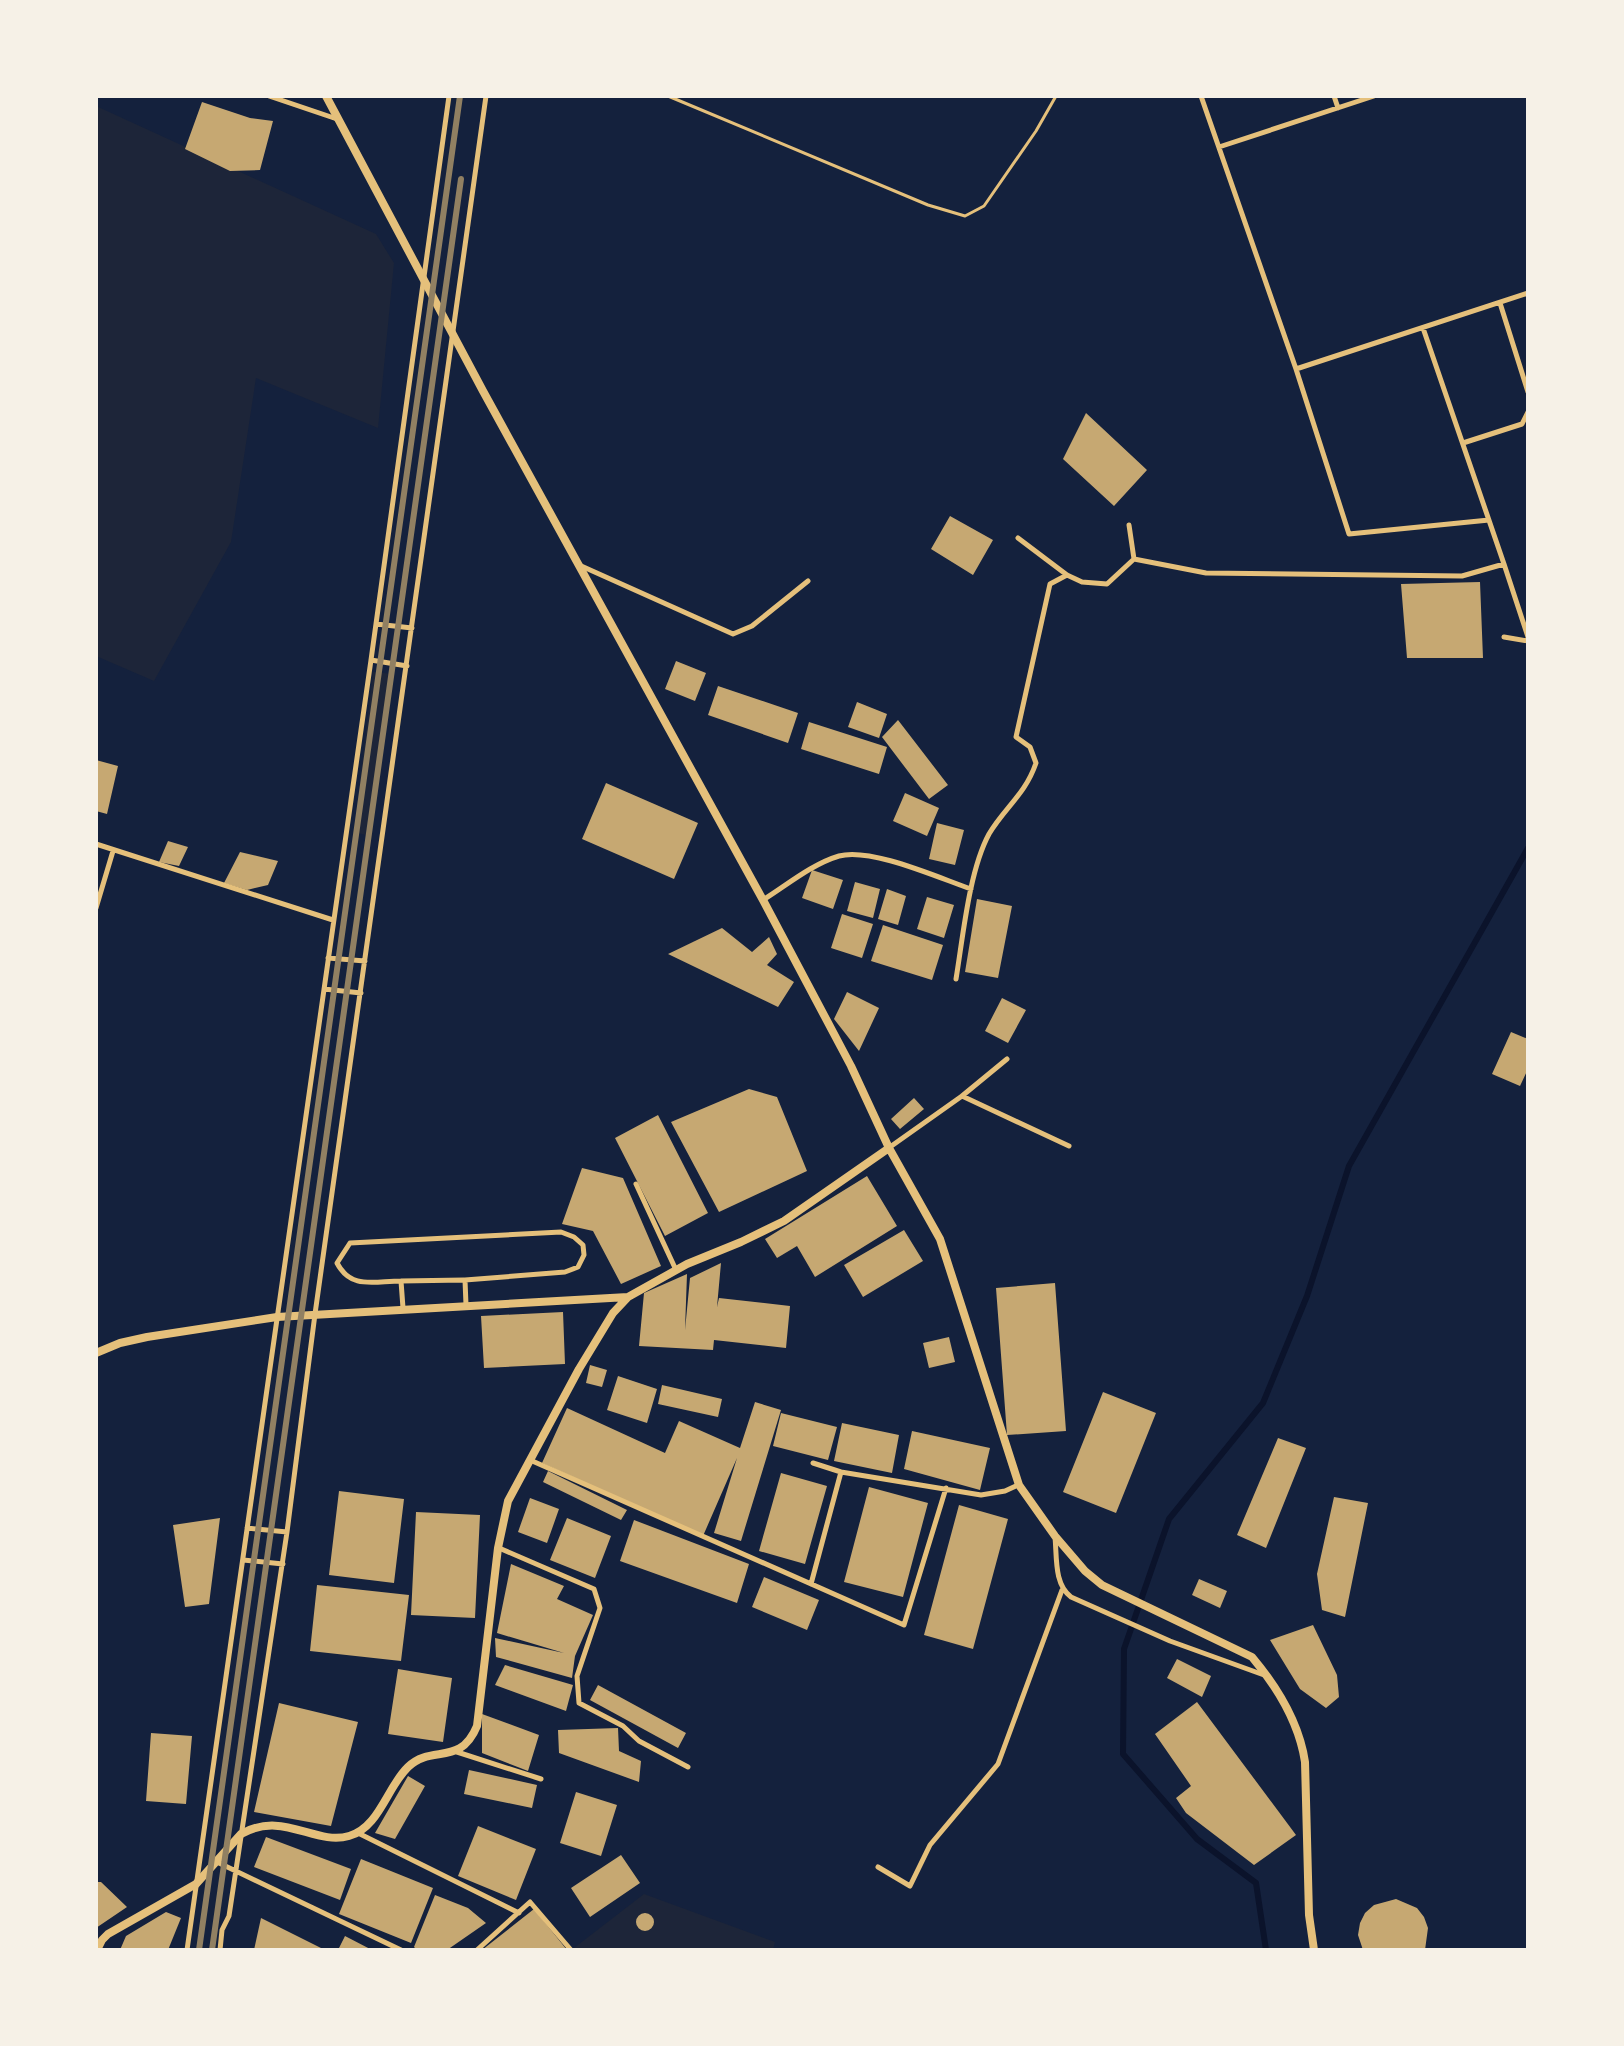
<svg xmlns="http://www.w3.org/2000/svg" width="1624" height="2046" font-family="'Public Sans',sans-serif">
<rect width="100%" height="100%" fill="#14213d"/>
<!-- green -->
<path fill="#1d2539" d="M96,106l280,128 18,29 -16,165 -122,-50 -25,164 -77,139 -58,-25z
M373,672l20,2 -27,161 -12,-3z
M644,1894l131,48 -2,8h-196l-3,-2z"/>
<g fill="none" stroke-linecap="round" stroke-linejoin="round">
<!-- stream -->
<path stroke="#0b132b" stroke-width="6" d="M1266,1950l-10,-67 -59,-44 -74,-85 1,-105 45,-130 94,-116 44,-107 42,-130 179,-318"/>
</g>
<!-- building -->
<path fill="#c6a872" d="M202,102l48,16 23,3 -13,49 -30,1 -45,-22z
M1086,413l61,57 -33,36 -51,-47z
M950,516l43,24 -20,35 -42,-26z
M1480,582l3,76h-76l-6,-74z
M676,661l30,12 -11,28 -30,-12z
M718,686l80,27 -10,30 -80,-28z
M857,702l30,12 -8,24 -31,-11z
M898,720l50,65 -19,14 -47,-62z
M809,722l78,25 -8,27 -78,-25z
M96,760l22,6 -11,48 -11,-3z
M606,783l92,40 -24,56 -92,-40z
M905,793l34,15 -12,28 -34,-15z
M937,823l27,7 -9,35 -26,-6z
M168,841l20,6 -9,19 -20,-4z
M240,852l38,9 -10,24 -21,5 -23,-7z
M812,870l31,10 -10,29 -31,-11z
M855,882l25,7 -7,29 -26,-7z
M887,889l19,7 -8,29 -20,-6z
M927,897l27,8 -10,33 -27,-9z
M977,899l35,7 -14,72 -33,-6z
M842,914l31,10 -11,34 -31,-10z
M883,925l60,20 -11,35 -61,-19z
M722,928l30,24 17,-15 8,17 -10,11 27,17 -16,25 -110,-53z
M847,992l32,16 -20,43 -25,-32z
M1002,998l24,12 -18,33 -23,-12z
M1511,1032l17,7v30l-8,17 -28,-12z
M749,1089l28,8 30,74 -88,41 -48,-90z
M914,1098l10,11 -24,20 -9,-10z
M658,1115l50,98 -43,23 -50,-98z
M582,1168l41,10 38,88 -40,18 -28,-53 -31,-7z
M867,1176l30,50 -82,51 -18,-31 -20,12 -12,-19z
M904,1230l19,31 -60,36 -19,-32z
M721,1263l-4,44 2,-9 71,8 -4,42 -72,-8 -1,10 -74,-4 5,-53 43,-19 -2,56 5,-52z
M1055,1283l11,148 -59,4 -11,-147z
M563,1312l2,52 -81,4 -3,-52z
M949,1337l6,25 -26,6 -6,-25z
M590,1365l17,5 -5,17 -16,-4z
M618,1376l39,13 -10,34 -40,-13z
M662,1385l60,14 -4,18 -60,-13z
M1103,1392l53,21 -40,100 -53,-21z
M755,1402l26,8 -40,131 -27,-8 23,-75 -34,78 -161,-73 25,-55 98,45 14,-32 61,27z
M781,1413l56,14 -9,33 -55,-14z
M842,1423l57,12 -7,38 -58,-12z
M912,1431l78,17 -10,42 -76,-21z
M1278,1438l28,10 -40,100 -29,-13z
M548,1471l79,39 -6,10 -78,-38z
M781,1473l46,13 -22,78 -46,-13z
M869,1487l59,16 -25,94 -59,-15z
M339,1491l65,8 -10,84 -65,-8z
M1334,1497l34,6 -23,114 -23,-7 -5,-36z
M530,1498l29,11 -12,34 -29,-11z
M959,1505l49,14 -35,130 -49,-14z
M416,1512l64,3 -5,103 -64,-3z
M220,1518l-11,86 -24,3 -12,-82z
M567,1518l44,18 -16,42 -45,-18z
M634,1520l115,44 -12,39 -117,-42z
M511,1564l53,22 -7,13 36,16 -18,41 -3,22 -76,-21 -1,-19 69,15 -67,-20z
M764,1577l55,23 -12,30 -55,-23z
M1199,1579l28,12 -7,17 -28,-13z
M317,1585l92,10 -8,66 -91,-10z
M1313,1625l24,50 2,22 -13,11 -26,-19 -30,-49z
M1177,1659l34,17 -9,21 -35,-19z
M505,1665l68,20 -7,26 -71,-26z
M398,1669l54,9 -9,64 -55,-8z
M598,1685l88,48 -8,15 -88,-48z
M1197,1702l99,133 -42,30 -68,-52 -10,-15 15,-12 -36,-52z
M279,1703l79,19 -27,104 -77,-14z
M482,1714l57,21 -11,36 -46,-18z
M618,1728l1,23 22,10 -2,21 -80,-29 -1,-23z
M151,1733l41,3 -6,68 -40,-3z
M469,1770l68,15 -5,23 -68,-14z
M408,1776l17,10 -30,53 -20,-6z
M576,1792l41,13 -16,51 -41,-13z
M478,1826l58,23 -20,51 -58,-24z
M266,1837l85,32 -11,31 -86,-33z
M621,1855l19,28 -50,34 -19,-29z
M361,1859l72,29 -22,55 -72,-29z
M96,1882h5l26,25 -31,21z
M435,1895l33,13 18,15 -39,27h-30l-3,-3z
M1396,1899l21,9 7,9 4,11 -3,22h-62l-5,-15 2,-12 5,-10 9,-8z
M534,1909l33,41h-85z
M166,1912l15,6 -13,32h-48l6,-14z
M636 1922a9 9 0 1 1 18 0a9 9 0 1 1-18 0Z
M261,1918l64,32h-71z
M345,1936l27,14h-34z"/>
<g fill="none" stroke-linecap="round" stroke-linejoin="round">
<!-- path -->
<path stroke="#e5c07b" stroke-width="3" d="M668,96l260,109 37,11 19,-10 52,-75 20,-35"/>
<!-- service -->
<path stroke="#e5c07b" stroke-width="5" d="M269,96l68,23
M1201,96l95,273 53,165 140,-14
M1334,96l4,12
M1219,147l155,-51
M1500,303l28,89
M1423,328l81,236
M1296,369l232,-76
M1463,443l59,-19 6,-12
M1129,525l5,34
M1018,538l49,37 15,7 25,2 27,-25 72,14 256,3 42,-12 24,73
M579,565l154,69 19,-8 56,-45
M376,624l36,4
M1504,637l24,4
M371,660l36,6
M96,844l237,76
M763,900c24,-15 49,-36 76,-44 31,-9 100,22 132,33
M96,908l17,-57
M328,958l37,3
M956,979c7,-42 13,-108 33,-145 16,-27 36,-39 47,-71l-6,-16 -14,-10 34,-153 17,-9
M324,989l37,4
M962,1096l45,-37
M890,1147l72,-51 107,50
M636,1184l40,86
M401,1281l63,-1
M403,1308l-2,-27c-27,0 -50,9 -64,-18l13,-20 211,-11 13,5 9,8 1,10 -6,12 -13,5 -100,8 1,25
M530,1460l374,165 42,-137
M813,1463l28,9 140,23 24,-4 13,-6
M247,1528l40,4
M1055,1537c2,21 -1,47 16,60l99,44 94,34
M499,1548l95,41 6,19 -23,68 2,27 44,23 16,15 49,26
M243,1560l40,4
M811,1584l30,-112
M457,1752l84,27
M358,1833l161,80
M217,1862l184,88
M878,1867l32,19 20,-41 68,-81 64,-174
M187,1950l184,-1290 78,-564
M220,1950l2,-20 7,-14 58,-384 28,-218 171,-1218
M477,1950l53,-48 41,48"/>
<!-- minor -->
<path stroke="#e5c07b" stroke-width="8" d="M326,96l157,295 280,509 88,166 38,82 51,91 79,246 36,51 30,35 17,14 150,72c26,31 47,65 53,105l4,153 5,35
M96,1353l24,-10 27,-6 130,-20 351,-20 59,-33 54,-22 43,-21 105,-73
M97,1950l5,-10 6,-6 88,-50 45,-50c42,-24 74,12 108,2 30,-8 38,-49 59,-69 24,-23 52,0 69,-41l21,-178 10,-47 71,-132 34,-56 15,-16"/>
<!-- rail -->
<path stroke="#918062" stroke-width="6" d="M199,1950l261,-1854
M212,1950l249,-1771"/>
</g>
<!-- border -->
<rect width="1624" height="2046" fill="none" stroke="#f6f1e7" stroke-width="196"/>
</svg>
